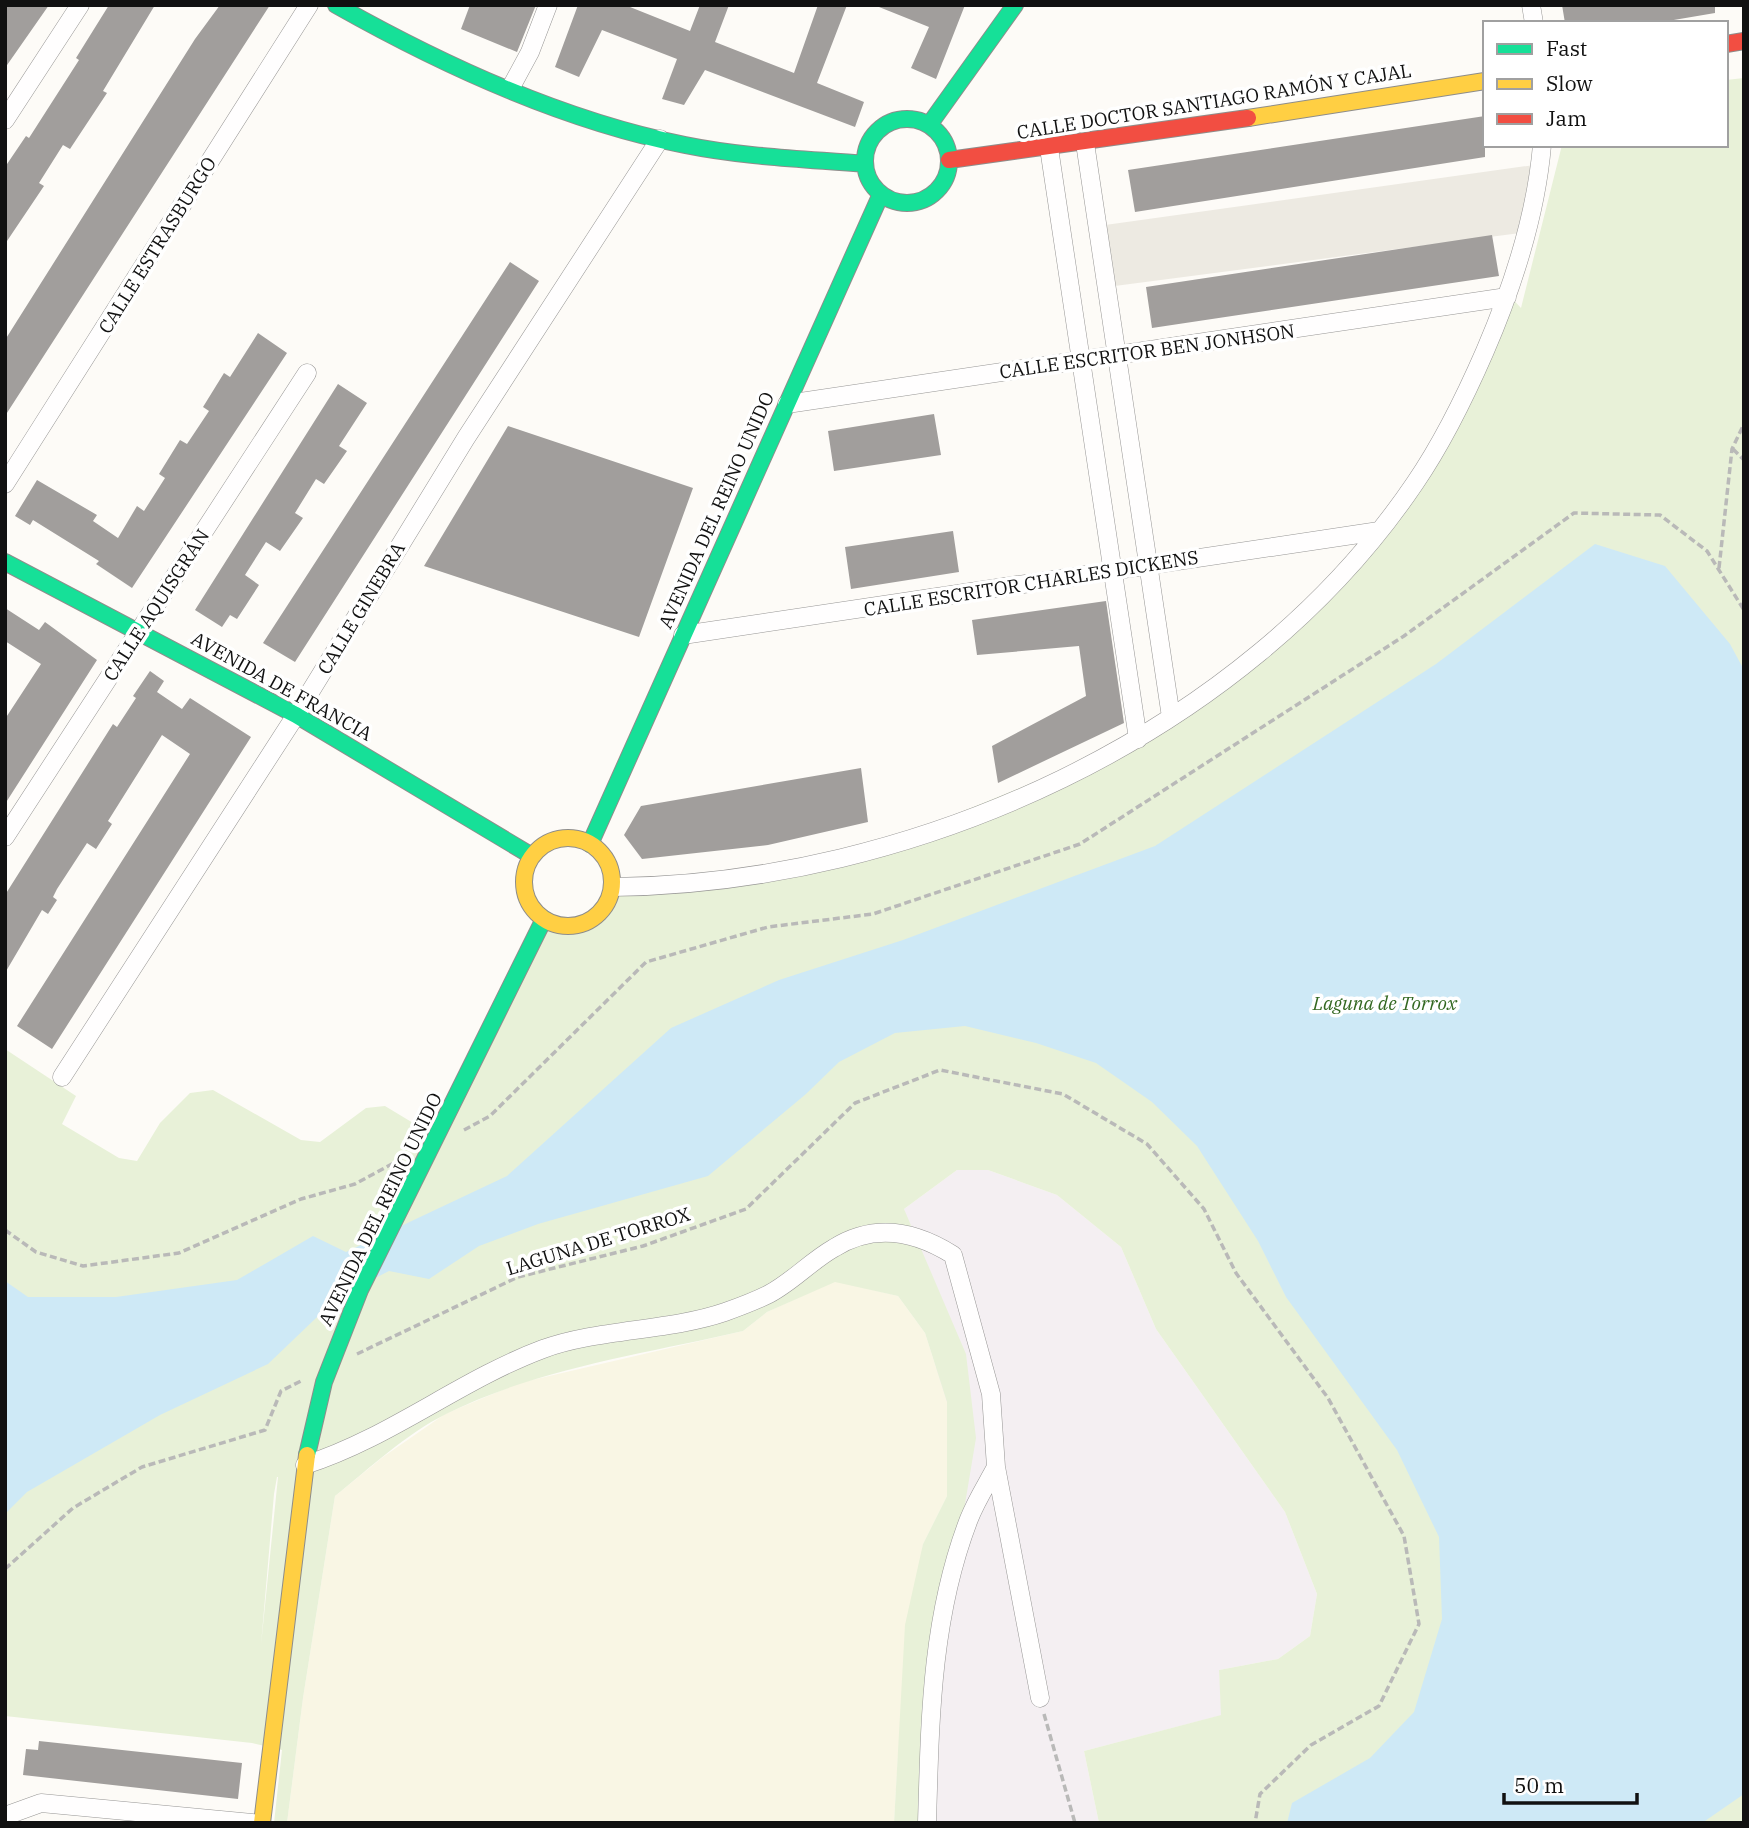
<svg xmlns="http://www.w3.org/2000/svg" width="1749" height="1828" font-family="'IBM Plex Serif',serif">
<rect width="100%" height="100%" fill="#fdfbf7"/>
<!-- industrial -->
<path fill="#f4eff2" d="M957,1170h31l69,25 64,52 35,82 129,183 32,82 -7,42 -32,23 -59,11 3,45 -138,36 15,72h-174l39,-314 -60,-300z"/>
<!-- farmland -->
<path fill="#f9f6e4" d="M835,1281l63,15 27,37 22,69v94l-24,48 -25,211 -4,68h-607l16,-125 32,-202 48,-39 62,-43 74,-31 224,-52 24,-19z"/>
<!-- green -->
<path fill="#e8f1d8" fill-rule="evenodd" d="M1744,78v1745h-645l-15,-72 137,-36 -2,-45 59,-11 32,-23 7,-42 -32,-82 -129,-183 -35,-82 -64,-52 -69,-25h-31l-53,39 62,145 10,84 -22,132 -29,253h-31l11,-198 18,-81 24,-48v-94l-22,-69 -27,-37 -63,-14 -68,30 -24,19c-98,23 -205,37 -297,83 -40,20 -76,54 -111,82l-32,202 -16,125h-13l8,-73 -30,-7 -247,-27v-667l71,47 -14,28 57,34 18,3 23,-38 30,-30 23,-3 88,50 19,2 46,-34 19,-2 48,29 110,-214c35,10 55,-9 73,-36l74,2 180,-38 265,-108 108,-78 136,-128 82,-132 46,-110 14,15 41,-163h164v-65zM277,1477h1l-17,168 13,-151z"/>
<!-- plaza -->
<path fill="#edeae2" d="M1541,164l-14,68 -420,55 -9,-61z"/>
<!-- water -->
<path fill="#cee9f6" d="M1595,544l70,22 65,78 14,26v1124l-42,29h-415l5,-20 78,-45 44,-46 28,-93 -3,-82 -42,-87 -111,-153 -28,-56 -61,-95 -45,-44 -56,-39 -60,-20 -71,-17 -70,7 -56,29 -33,32 -98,82 -170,48 -59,22 -50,33 -40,-8 -51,26 -70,67 -108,51 -133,77 -22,22v-233l23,16h88l121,-17 76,-44 33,16 161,-76 164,-148 108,-48 124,-40 252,-94 281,-182z"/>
<!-- building -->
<path fill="#a19e9c" d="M5,5h44l-44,63z
M109,5h46l-52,86 4,2 -37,56 -7,-4 -24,38 5,3 -39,58v-77l21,-31 3,2 50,-78 -3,-2z
M220,5h50l-265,411v-76l190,-301z
M470,5h66l-19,47 -56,-23z
M578,5h47l65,26 10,-26h29l-14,37 79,31 24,-68h29l-30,78 47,19 -9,25 -150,-57 -21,35 -22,-6 15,-40 -75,-29 -23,47 -24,-10z
M874,5h91l-29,74 -25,-11 18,-41z
M1562,5h153v8l-59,10h-91z
M1485,116v41l-350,55 -7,-42z
M1492,235l7,41 -347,52 -6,-41z
M510,262l29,19 -244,381 -32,-19z
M258,333l29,20 -155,235 -36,-24 3,-3 -66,-41 -3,5 -15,-9 22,-36 60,35 -4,6 25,17 19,-32 7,5 21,-33 -6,-4 21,-34 7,4 22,-33 -6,-4 21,-34 6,4z
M338,384l29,19 -28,43 8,5 -23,33 -8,-5 -21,34 8,5 -23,33 -14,-9 -21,33 14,10 -22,34 -7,-4 -8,12 -27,-17z
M934,414l7,41 -107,16 -6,-40z
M508,426l185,62 -54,149 -215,-71z
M953,531l6,41 -108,17 -6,-42z
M1106,601l18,122 -126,60 -6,-37 94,-50 -7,-50 -102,9 -5,-35z
M5,608l34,22 6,-8 52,38 -92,144v-85l36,-55 -36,-23z
M150,671l14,10 -7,11 25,17 8,-11 61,39 -199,312 -35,-23 173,-272 -28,-19 -54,86 4,3 -16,25 -9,-6 -30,46 -4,8 4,3 -9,14 -6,-4 -37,63v-78l108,-171 4,3 19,-29 -3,-2z
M861,768l7,54 -100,23 -126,14 -18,-24 17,-29z
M39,1741l203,22 -4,36 -215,-24 3,-26 12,1z"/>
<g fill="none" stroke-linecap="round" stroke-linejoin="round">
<defs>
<path id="street" d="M1531,5l3,18
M510,89l20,-37 18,-47
M5,120l75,-115
M1085,143l86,574
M1049,148l89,591
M787,404l720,-107
M5,484l304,-479
M683,635l696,-104
M5,837l302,-464
M613,887c300,-3 631,-151 802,-404 28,-41 50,-86 70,-132 28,-65 51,-135 57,-206
M62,1077l234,-362 170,-277 194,-299
M305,1465c85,-27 155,-85 238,-116 54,-20 127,-18 182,-37 14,-5 30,-11 44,-18 23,-12 42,-33 65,-46 40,-25 81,-17 119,7l38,139 5,73 44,231
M5,1816l36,-13 211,20
M927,1823c3,-103 4,-206 42,-304 7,-18 18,-35 27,-52"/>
<path id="fast" d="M336,5c108,61 227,116 349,140 59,12 120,14 180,19
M865 161a42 42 0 1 1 84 0a42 42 0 1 1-84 0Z
M929,125l86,-120
M5,562l291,153 236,141
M590,844l291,-650
M307,1455l17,-73 36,-92 184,-371"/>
<path id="slow" d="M1248,118l237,-37
M524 882a44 44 0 1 1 88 0a44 44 0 1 1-88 0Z
M262,1823l45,-368"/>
<path id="jam" d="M1726,44l18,-3
M949,160l299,-42"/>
</defs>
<!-- street casing -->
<use href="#street" stroke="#979695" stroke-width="19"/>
<!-- fast casing -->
<use href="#fast" stroke="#8e8d8b" stroke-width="18"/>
<!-- slow casing -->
<use href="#slow" stroke="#8e8d8b" stroke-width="18"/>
<!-- jam casing -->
<use href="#jam" stroke="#8e8d8b" stroke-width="18"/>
<!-- path -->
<path stroke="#b9b9b8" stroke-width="3.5" stroke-dasharray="7 3.5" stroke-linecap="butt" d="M1733,449l11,11
M1719,568l13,-119 12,-25
M464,1130l26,-14 156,-154 122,-35 105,-13 207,-70 324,-208 170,-123 86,2 47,36 37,59
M5,1230l31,22 47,14 96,-13 122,-54 54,-15 48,-26
M357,1354l161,-77 125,-31 103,-37 109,-106 85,-33 123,24 84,50 57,65 32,64 92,125 76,138 15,88 -40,82 -68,39 -51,49 -5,29
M5,1569l68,-61 69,-41 123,-37 16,-39 22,-11
M1044,1714l31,109"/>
<!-- street -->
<use href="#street" stroke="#fffefe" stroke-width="18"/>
<!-- fast -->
<use href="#fast" stroke="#16e098" stroke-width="16"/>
<!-- slow -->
<use href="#slow" stroke="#ffcf43" stroke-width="16"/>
<!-- jam -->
<use href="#jam" stroke="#f24e42" stroke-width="16"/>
</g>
<g text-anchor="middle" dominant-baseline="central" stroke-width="7" stroke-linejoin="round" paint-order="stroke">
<!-- street labels -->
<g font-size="19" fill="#111" stroke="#fff">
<text transform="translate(1214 101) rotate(-9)">CALLE DOCTOR SANTIAGO RAMÓN Y CAJAL</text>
<text transform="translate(157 245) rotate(-58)">CALLE ESTRASBURGO</text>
<text transform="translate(1147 351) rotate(-8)">CALLE ESCRITOR BEN JONHSON</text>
<text transform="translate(716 510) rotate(-66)">AVENIDA DEL REINO UNIDO</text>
<text transform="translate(1031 583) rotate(-9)">CALLE ESCRITOR CHARLES DICKENS</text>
<text transform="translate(156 605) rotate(-57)">CALLE AQUISGRÁN</text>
<text transform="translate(361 608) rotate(-59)">CALLE GINEBRA</text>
<text transform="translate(282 686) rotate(29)">AVENIDA DE FRANCIA</text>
<text transform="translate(380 1209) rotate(-64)">AVENIDA DEL REINO UNIDO</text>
<text transform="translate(598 1241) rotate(-17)">LAGUNA DE TORROX</text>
</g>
<!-- park labels -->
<g font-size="19" font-style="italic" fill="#336821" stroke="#fff">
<text x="1385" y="1003">Laguna de Torrox</text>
</g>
</g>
<!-- border -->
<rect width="1749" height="1828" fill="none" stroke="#111111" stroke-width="14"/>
<!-- legend -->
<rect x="1483" y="21" width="245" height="126" fill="#ffffff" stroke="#a0a0a0" stroke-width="2"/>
<rect x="1497" y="44" width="35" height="10" fill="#16e098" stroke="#a0a0a0" stroke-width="2"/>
<text x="1546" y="56" font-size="21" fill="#111111">Fast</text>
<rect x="1497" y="79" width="35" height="10" fill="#ffcf43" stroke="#a0a0a0" stroke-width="2"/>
<text x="1546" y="91" font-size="21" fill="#111111">Slow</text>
<rect x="1497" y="114" width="35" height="10" fill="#f24e42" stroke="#a0a0a0" stroke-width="2"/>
<text x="1546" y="126" font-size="21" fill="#111111">Jam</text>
<!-- scale -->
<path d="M1504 1793v10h133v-10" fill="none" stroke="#111111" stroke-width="3.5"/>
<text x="1514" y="1793" font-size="21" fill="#111111" stroke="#ffffff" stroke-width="5" paint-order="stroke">50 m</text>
</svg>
